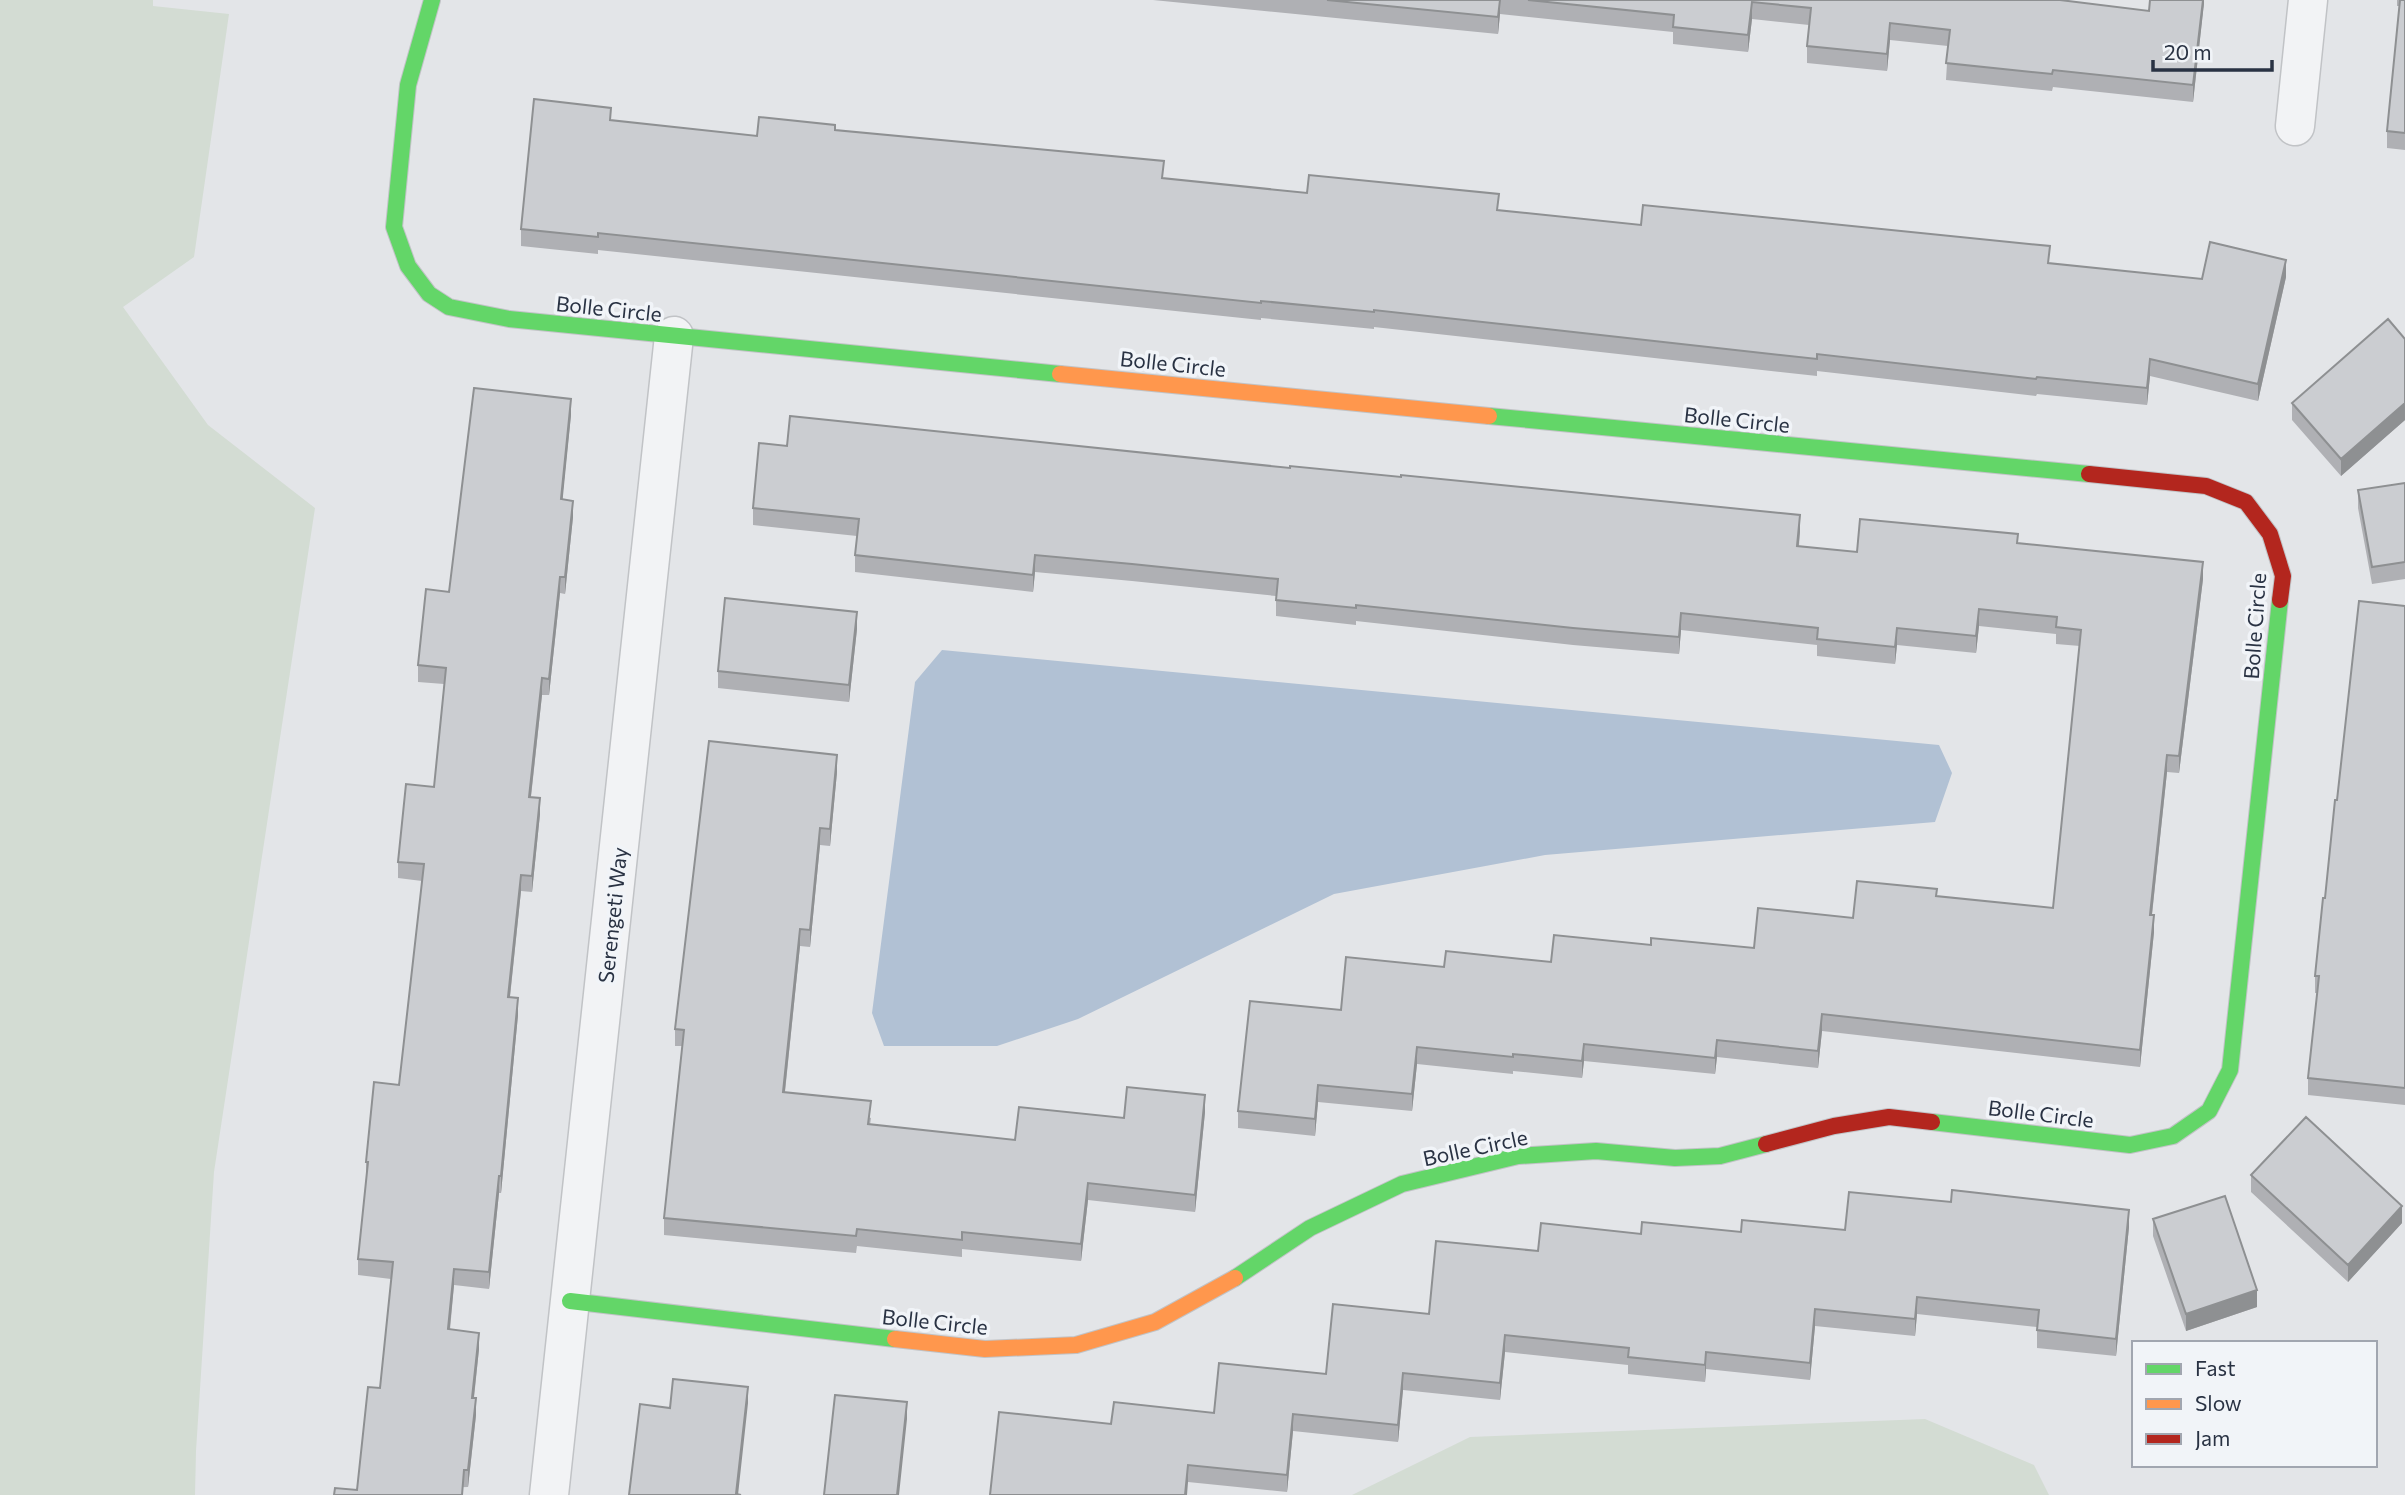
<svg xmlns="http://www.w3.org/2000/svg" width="2405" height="1495" font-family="Commissioner,sans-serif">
<rect width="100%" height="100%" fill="#e3e5e8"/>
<!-- green -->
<path fill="#d3dcd3" d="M0,0h153v6l76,8 -35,243 -71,50 85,118 107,83 -101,664 -18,279 -1,44h-195z
M1925,1419l109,46 15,30h-697l118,-58z"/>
<!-- water -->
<path fill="#b1c1d4" d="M942,650l997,95 13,28 -17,49 -390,33 -211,39 -256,125 -81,27h-113l-12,-33 43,-331z"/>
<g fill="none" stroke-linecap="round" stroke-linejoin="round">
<defs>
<path id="street" d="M2295,126l13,-126
M549,1495l125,-1159"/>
<path id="fast" d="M432,0l-24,85 -14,142 14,39 21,28 20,13 60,12 551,55
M1489,416l600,58
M1932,1122l198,23 43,-9 36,-25 21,-41 50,-470
M1235,1278l75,-50 92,-44 116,-28 78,-5 79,7 45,-2 46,-12
M570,1301l325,38"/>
<path id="slow" d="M1060,374l429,42
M895,1339l90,10 91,-4 79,-23 80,-44"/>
<path id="jam" d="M2089,474l117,12 40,16 24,32 13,42 -3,24
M1766,1144l68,-18 55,-9 43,5"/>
</defs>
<!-- street casing -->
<use href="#street" stroke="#c1c3c6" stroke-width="41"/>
<!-- fast casing -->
<use href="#fast" stroke="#c1c3c6" stroke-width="18"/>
<!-- slow casing -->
<use href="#slow" stroke="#c1c3c6" stroke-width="18"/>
<!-- jam casing -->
<use href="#jam" stroke="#c1c3c6" stroke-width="18"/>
<!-- street -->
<use href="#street" stroke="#f2f3f5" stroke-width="38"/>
<!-- fast -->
<use href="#fast" stroke="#63d668" stroke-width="16"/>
<!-- slow -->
<use href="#slow" stroke="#ff974d" stroke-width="16"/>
<!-- jam -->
<use href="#jam" stroke="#b3261e" stroke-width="16"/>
</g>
<!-- wall -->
<path fill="#afb0b4" d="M1153,0h909l87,11 55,-11v3l-11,99 -140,-15 -1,4 -106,-11 2,-34 -58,-6 -3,31 -80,-8v-17l2,-21 -57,-6 -4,33 -75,-8v-12l-173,-18 -2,20z
M2397,0h8v150l-18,-2v-17l13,-125h-3z
M611,120l146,16 78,-6 329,48 143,15 192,17 142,15 409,38 152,16 84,-2 -28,124 -108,-25 -3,29 -110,-11 -1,2 -219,-25v5l-443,-49v2l-113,-11v2l-663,-70v4l-77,-8v-17z
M2405,339v81l-64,56 -49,-56v-17z
M571,415l-9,85 11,17 -8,77 -5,-1 -11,102h-7l-11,102 9,17 -8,78 -11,-1 -11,106 8,18 -17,178h-2l-10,96 -35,-4 -4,45 29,19 -5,49 2,17 -8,72 -111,3 23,-102 11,-109 -33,-4v-16l8,-80v-17l33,-77 23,-204 -24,-3v-16l36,-75 10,-103 -26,-2v-17l31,-73z
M787,446l1013,85 -1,15 58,6 161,-9 185,36 -24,194 -12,-1 -15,143 2,17 -14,135 -318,-36 -4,37 -101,-11 -2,17 -131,-13 -2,17 -69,-7v3l-96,-10 -5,47 -94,-9 -3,34 -77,-8v-17l103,-101 103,-43 107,-5 100,-17 103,3 99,-30 84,-22 116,12 27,-262 -24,-2v-10l-77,-8 -3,27 -79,-8 -2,19 -78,-8v-11l-136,-15 -2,24 -106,-9 -217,-24v4l-80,-9v-20l-144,-15 -97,-9 -2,20 -178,-20v-17l2,-19 -104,-11v-17z
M2405,483v96l-33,5 -14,-76v-18z
M2405,606v499l-97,-10v-17l9,-85h-2v-17l22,-176z
M857,629l-8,73 -131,-14v-17z
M837,772l-7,74 -10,-1 -10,102 -10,-1 -15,146 86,26 -1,7 145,15 109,-22 81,-6 -10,100 -107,-12 -7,61 -119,-12v8l-105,-11 -1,7 -192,-18v-17l18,-172h-7v-17z
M2251,1175l151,48 -54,59 -97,-90z
M2153,1219l104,88 -71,24 -33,-95z
M2129,1227l-13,129 -79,-8v-21l-120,-13 -2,22 -100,-10 -5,54 -104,-11 -1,13 -77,-8v-9l-123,-13 -5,48 -97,-10 -5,52 -105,-11 -6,61 -99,-10 -77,-58 103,-11 112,-39 212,-123 103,-17z"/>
<!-- shaded-wall -->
<path fill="#8e9092" d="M1500,0v14l-2,20v-17z
M2203,0h1v3l-11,99v-17z
M1752,2v17l-4,33v-17z
M1890,23v17l-3,31v-17z
M2286,260v17l-28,124v-17z
M2150,359v17l-3,29v-17z
M571,399v16l-10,101v-17z
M2405,403v17l-64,56v-17z
M573,501v16l-8,77v-17z
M1800,515v16l-3,31v-16z
M1035,555v17l-2,20v-17z
M2203,562v17l-24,194v-17z
M560,577v16l-11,102v-16z
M1979,609v17l-3,27v-17z
M857,612v17l-8,73v-17z
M1681,613v17l-2,24v-17z
M1897,628v17l-2,19v-17z
M542,678v17l-13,118v-16z
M837,755v17l-7,74v-17z
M2167,755v17l-17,160v-17z
M540,798v16l-8,78v-16z
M820,828v17l-10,102v-17z
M521,875v16l-13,123v-17z
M2154,915v17l-14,135v-17z
M800,929v17l-17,163v-17z
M518,998v17l-17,178v-17z
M1822,1014v17l-4,37v-17z
M1717,1040v17l-2,17v-16z
M1584,1044v17l-2,17v-17z
M1417,1047v17l-5,47v-17z
M1318,1085v17l-3,34v-17z
M1205,1095v17l-10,100v-17z
M499,1176v17l-10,96v-17z
M1088,1183v17l-7,61v-17z
M2402,1206v17l-54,59v-17z
M2129,1210v17l-13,129v-17z
M454,1269v16l-6,61v-17z
M2257,1290v17l-71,24v-17z
M1917,1297v17l-2,22v-17z
M1815,1309v17l-5,54v-17z
M479,1333v16l-7,65v-16z
M1505,1335v17l-5,48v-17z
M1706,1352v17l-1,13v-17z
M1403,1373v17l-5,52v-17z
M748,1387v16l-10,92h-2z
M476,1398v17l-8,72v-17z
M907,1402v17l-8,76h-2z
M1293,1414v17l-6,61v-17z
M1188,1465v17l-1,13h-2z"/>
<!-- building -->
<path fill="#cbcdd1" stroke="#8e9092" stroke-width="2" d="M1327,0h173l-2,17z
M1528,0h532l89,11 1,-11h53l-10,85 -140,-15 -1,4 -106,-11 4,-33 -60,-7 -3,31 -80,-8 4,-38 -59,-6 -4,33 -75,-8 1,-12z
M2400,0h5v133l-18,-2z
M534,99l77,9 -1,12 147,16 2,-19 76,8v5l329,31 -2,17 145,15 2,-18 190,19 -2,16 144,15 2,-20 407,41 -2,17 154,16 8,-37 76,18 -28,124 -108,-25 -3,29 -110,-11 -1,2 -219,-25v5l-443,-49v2l-113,-11v2l-663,-70v4l-77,-8z
M2388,319l17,20v64l-64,56 -49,-56z
M474,388l97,11 -10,100 12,2 -8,76h-5l-11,102 -7,-1 -13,119 11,1 -8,78 -11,-1 -13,122 10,1 -17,178h-2l-10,96 -35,-3 -6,60 31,4 -7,65h4l-8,72h-4l-2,25h-128l1,-7 22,2 11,-103 12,1 13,-126 -35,-3 10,-97h-2l8,-80 25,3 25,-221 -26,-2 8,-78 28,3 12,-119 -28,-3 8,-76 23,3z
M790,416l500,52v-2l111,11v-2l399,40 -3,31 60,6 3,-33 158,15 -1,9 186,19 -24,194 -12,-1 -17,160h4l-14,135 -318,-36 -4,37 -101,-11 -2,18 -131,-14 -2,17 -69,-7v3l-96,-10 -5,47 -94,-9 -3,34 -77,-8 12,-110 91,9 5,-53 98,10 2,-16 105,11 3,-27 97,10v-7l103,10 4,-40 95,10 4,-37 80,8 -1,7 117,12 28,-278 -25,-3 1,-10 -78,-8 -3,27 -79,-8 -2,19 -78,-8 1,-11 -137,-15 -2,24 -106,-9 -217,-23v3l-80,-8 2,-21 -146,-15 -97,-9 -2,20 -178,-20 4,-36 -106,-11 6,-65 28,3z
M2405,483v79l-33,5 -14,-77z
M725,598l132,14 -8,73 -131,-14z
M2359,601l46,5v482l-97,-10 11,-102h-4l8,-78h2l10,-98h2z
M709,741l128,14 -7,74 -10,-1 -10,102 -10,-1 -17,163 88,9 -3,23 147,16 4,-33 105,11 3,-31 78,8 -10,100 -107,-12 -7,61 -119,-12v8l-105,-11 -1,7 -192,-18 20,-188 -9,-1z
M2306,1117l96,89 -54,59 -97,-90z
M1952,1190l177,20 -13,129 -79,-9 2,-20 -122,-13 -2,22 -100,-10 -5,54 -104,-11 -1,13 -77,-8 1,-9 -124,-13 -5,48 -97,-10 -5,52 -105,-11 -6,61 -99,-10 -3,30h-195l9,-83 112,12 3,-22 100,11 5,-50 107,11 7,-70 96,10 7,-73 102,10 3,-28 100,11 1,-12 99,10 1,-12 103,10 4,-38 102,10z
M2225,1196l32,94 -71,24 -33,-95z
M673,1379l75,8 -12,107 5,1h-112l11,-91 30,4z
M835,1395l72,7 -10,93h-73z"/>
<g text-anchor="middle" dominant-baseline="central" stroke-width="7" stroke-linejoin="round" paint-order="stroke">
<!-- street labels -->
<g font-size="21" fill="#293243" stroke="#f1f4f8">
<text transform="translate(609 308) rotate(6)">Bolle Circle</text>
<text transform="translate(1173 363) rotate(6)">Bolle Circle</text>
<text transform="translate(1737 419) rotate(6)">Bolle Circle</text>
<text transform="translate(2254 626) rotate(-86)">Bolle Circle</text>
<text transform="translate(612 915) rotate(-84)">Serengeti Way</text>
<text transform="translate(2041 1113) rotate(7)">Bolle Circle</text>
<text transform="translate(1475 1147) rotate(-12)">Bolle Circle</text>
<text transform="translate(935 1321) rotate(6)">Bolle Circle</text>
</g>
</g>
<!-- legend -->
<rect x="2132" y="1341" width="245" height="126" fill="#f1f4f8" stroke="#a1a6b0" stroke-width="2"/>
<rect x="2146" y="1364" width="35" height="10" fill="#63d668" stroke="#a1a6b0" stroke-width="2"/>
<text x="2195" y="1376" font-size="21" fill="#293243">Fast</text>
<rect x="2146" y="1399" width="35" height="10" fill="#ff974d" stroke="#a1a6b0" stroke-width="2"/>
<text x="2195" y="1411" font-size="21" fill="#293243">Slow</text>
<rect x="2146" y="1434" width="35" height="10" fill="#b3261e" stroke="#a1a6b0" stroke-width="2"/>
<text x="2195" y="1446" font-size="21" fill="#293243">Jam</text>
<!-- scale -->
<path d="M2153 60v10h119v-10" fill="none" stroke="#293243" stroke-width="3.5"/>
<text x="2164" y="60" font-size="21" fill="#293243" stroke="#f1f4f8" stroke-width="5" paint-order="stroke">20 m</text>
</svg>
